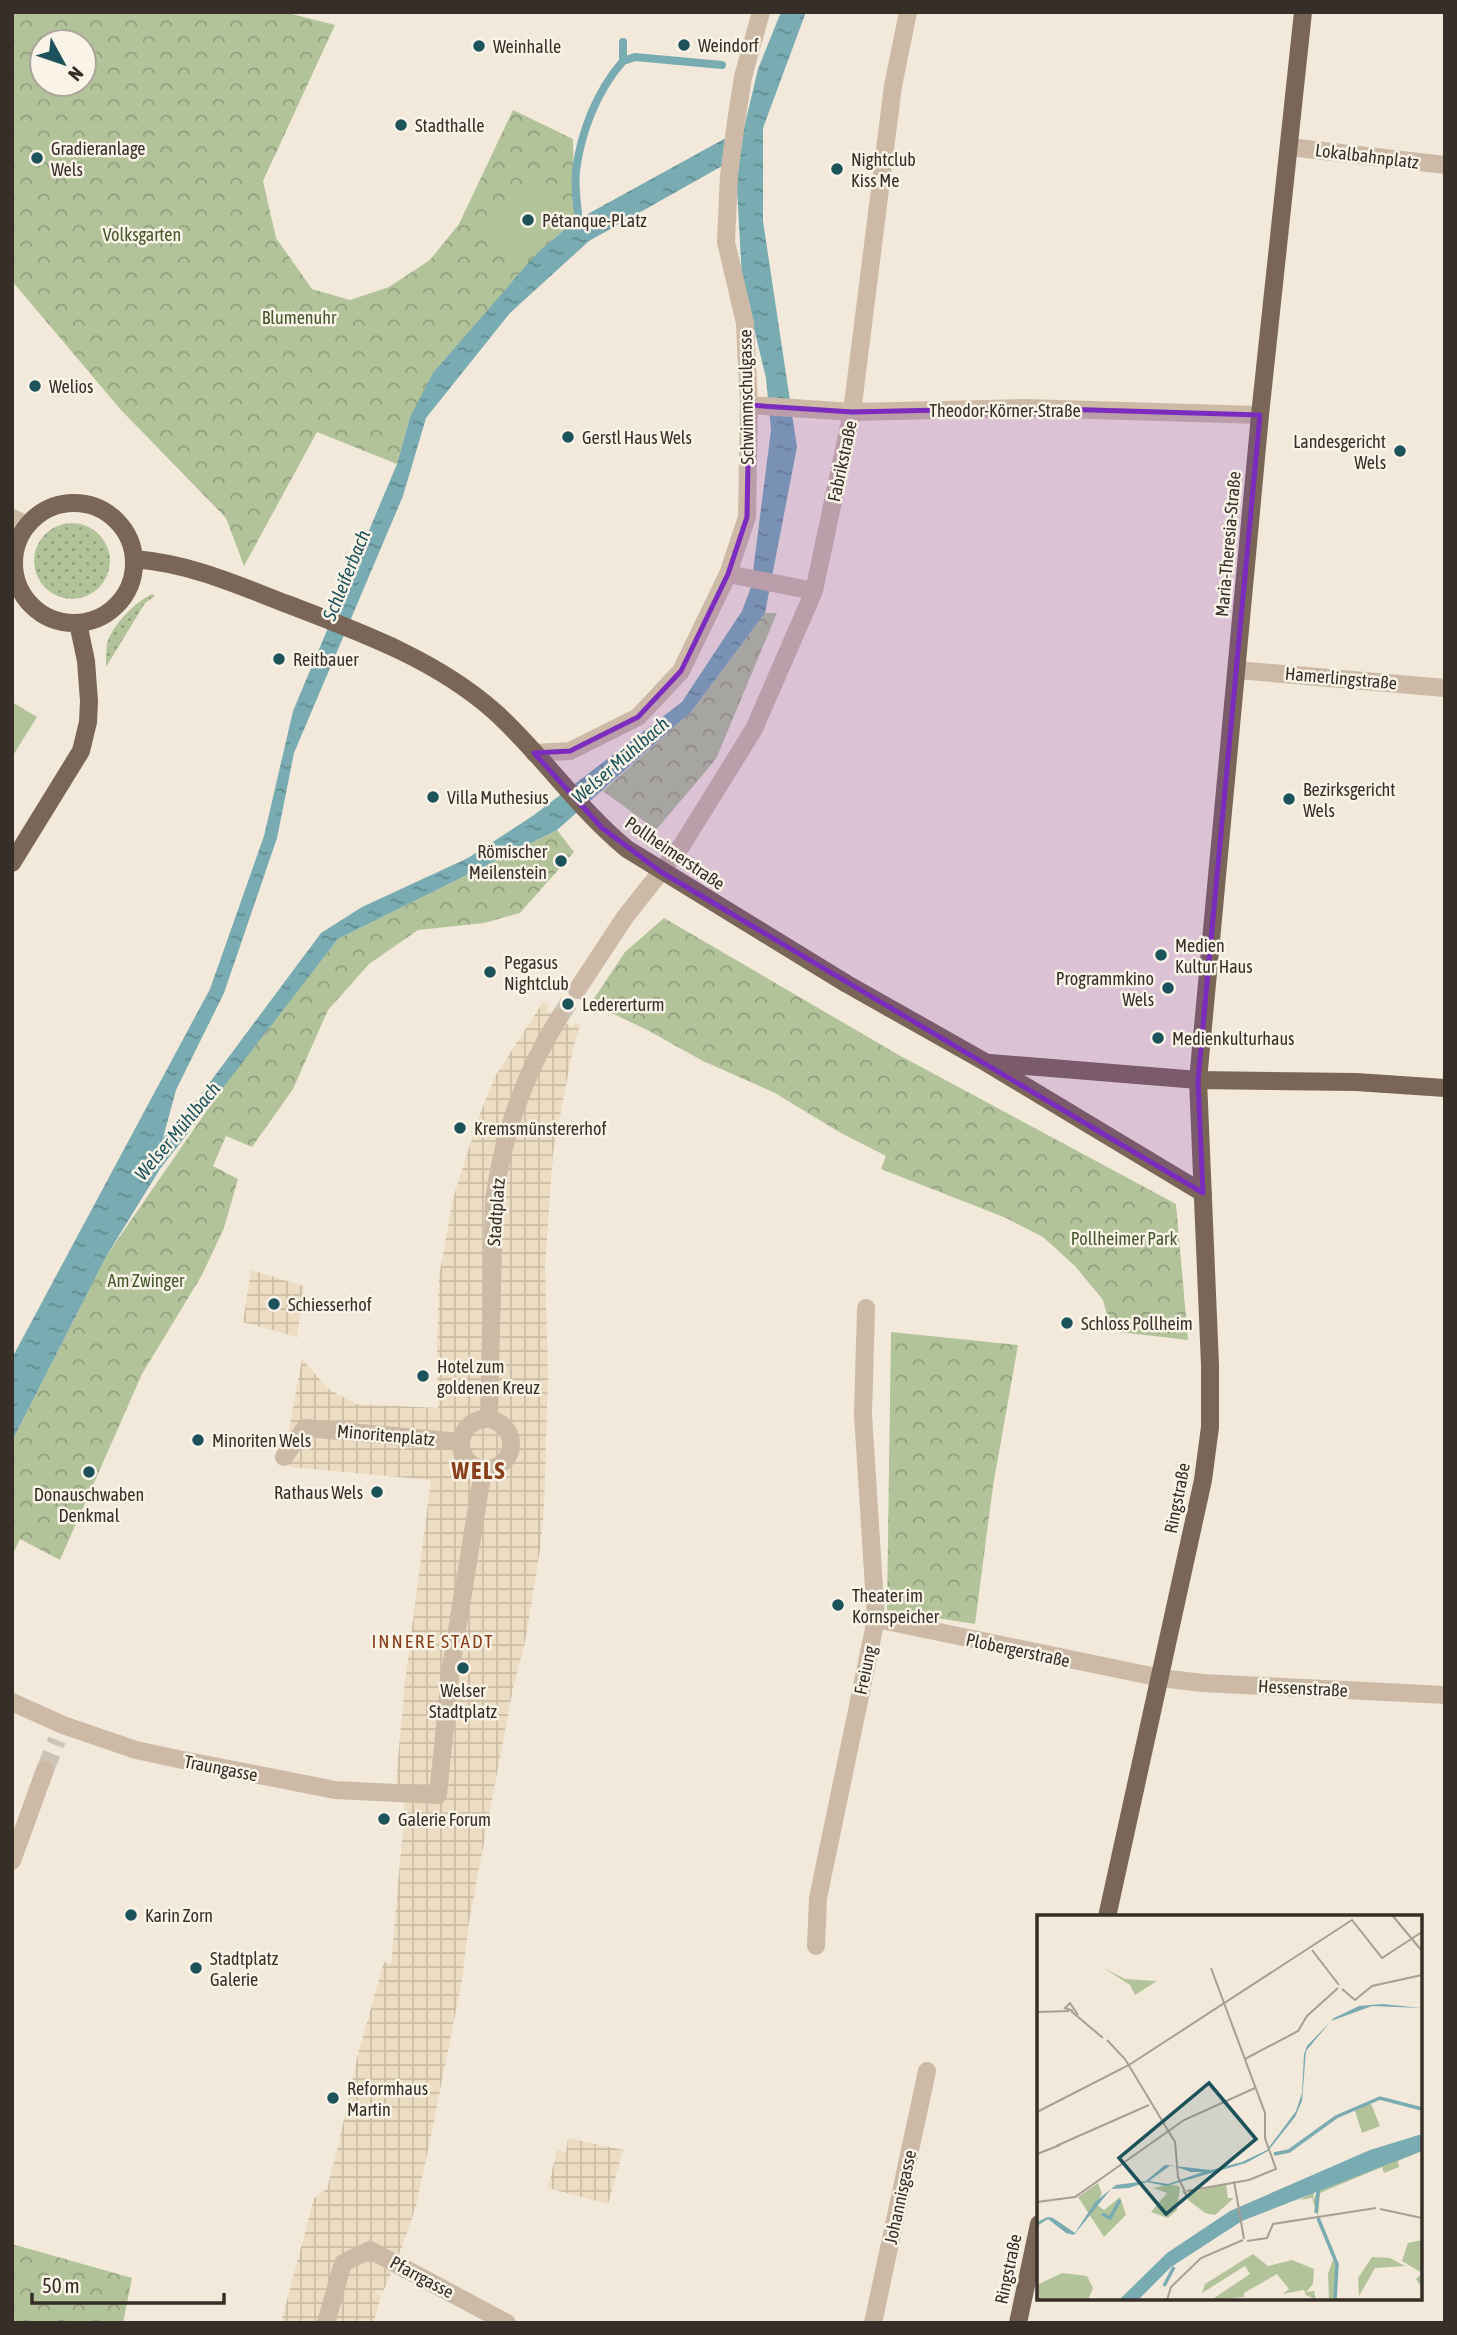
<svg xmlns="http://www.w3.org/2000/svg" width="1457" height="2335" font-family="'Asap Condensed',sans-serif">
<defs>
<pattern id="grass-dots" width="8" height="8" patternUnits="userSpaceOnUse" patternTransform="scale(1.75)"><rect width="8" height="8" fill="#b2c39a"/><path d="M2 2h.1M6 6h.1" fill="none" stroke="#929f7e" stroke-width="1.8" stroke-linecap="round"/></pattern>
<pattern id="forest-crowns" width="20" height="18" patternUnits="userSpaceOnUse" patternTransform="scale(1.75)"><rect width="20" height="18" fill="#b2c39a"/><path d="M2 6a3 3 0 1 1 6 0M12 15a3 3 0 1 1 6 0" fill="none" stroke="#929f7e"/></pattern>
<pattern id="plaza-grid" width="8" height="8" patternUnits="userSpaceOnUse" patternTransform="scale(1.75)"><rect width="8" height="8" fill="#ecdcc1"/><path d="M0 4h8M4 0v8" fill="none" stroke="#cbbda6"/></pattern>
<pattern id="water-ripples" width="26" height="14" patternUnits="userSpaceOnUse" patternTransform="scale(1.75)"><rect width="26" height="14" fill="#78abb2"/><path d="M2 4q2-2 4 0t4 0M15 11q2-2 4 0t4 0" fill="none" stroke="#638c91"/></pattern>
</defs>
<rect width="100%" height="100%" fill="#f3e9db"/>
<!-- grass -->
<path fill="url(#grass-dots)" d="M34 561a38 38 0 1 1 76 0a38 38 0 1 1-76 0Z
M152,594l3,2 -10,7 -39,64c0,-8 0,-15 1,-23 5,-19 28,-42 45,-50z"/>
<!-- forest -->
<path fill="url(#forest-crowns)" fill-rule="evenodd" d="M12,12h272l51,13 -72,156 13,57 36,51 38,11 39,-13 41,-27 29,-36 54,-114 60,29 2,82 -37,31 -128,165 -13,47 -80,-32 -73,134 -18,-48 -105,-108 -109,-129zM42,42h42v42h-42z
M765,613h12l-61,146 -60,71 -53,-39 88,-79z
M557,830l17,22 -54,61 -36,10 -66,7 -49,34 -41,46 -35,79 -41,58 -26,-11 -13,30 25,13 -14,49 -22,47 -60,99 -82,186 -40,-21 -8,17v-115l95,-186 127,-184 104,-132z
M664,918l233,136 279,150 12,136 -77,-9 -8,-31 -28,-34 -32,-29 -37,-19 -125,-49 5,-13 -47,-24 -64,-39 -72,-32 -54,-30 -58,-28 34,-51z
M891,1332l127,13 -25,141 -18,138 -88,-14z
M12,2244l120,34 -9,45h-111z"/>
<!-- pitch -->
<path fill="#b2c39a" d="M541,178l30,29 -56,56 -30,-30z
M12,702l25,15 -25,40z"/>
<!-- plaza -->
<path fill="url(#plaza-grid)" d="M543,1002l6,4 -3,4 26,17 3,-5 5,3 -7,24 -20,103 -8,115 3,106 -4,136 -4,41 -15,92 -12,46 -44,234 -7,58 -30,151 -16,75 -14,41 -19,45 -6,-2 -1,4 5,1 -7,27 -8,-2 -1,3h-84l33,-125 13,-9 11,-42 19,-89 27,-96 7,2 14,-158 -9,-24 9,-100 26,-202 -141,-13 -6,-10 18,-98 26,30 28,15 82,4 -1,-52 2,-80 14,-77 26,-83 17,-41z
M251,1270l53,16 -7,51 -54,-15z
M568,2138l55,12 -15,54 -60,-16 9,-38 9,2z"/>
<!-- water -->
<path fill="url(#water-ripples)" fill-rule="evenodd" d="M781,12h25l-43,116v93l34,226 -32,166 -74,99 -134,118 -219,109 -178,230 -53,86 -95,186v-83l198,-369 54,-153 29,-125 104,-247 13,-47 23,-44 105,-121 37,-31 169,-93 14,-59zM738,157l-2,14 6,108 24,99 5,52 -20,157 -9,24 -60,91 -148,113 -66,43 -106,49 -41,26 -128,172 -30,33 13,-48 48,-97 53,-155 17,-85 109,-257 23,-78 84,-105 79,-72z"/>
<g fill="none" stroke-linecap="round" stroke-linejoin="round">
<!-- stream -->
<path stroke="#78abb2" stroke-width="8" d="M623,61l12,-4 87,8
M579,226c-1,-18 -5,-38 -3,-55 5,-40 21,-80 47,-110v-19"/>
<!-- minor-tunnel -->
<path stroke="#cdc4b7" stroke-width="18" stroke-dasharray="18 9" stroke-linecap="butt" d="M559,1018l18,-28
M45,1770l12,-30"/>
<!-- minor -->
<path stroke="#ccbaa6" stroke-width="18" d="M1289,147l156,18
M749,405l103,7 172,-4 236,7
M12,518l16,7
M728,574l86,17
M1237,670l208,18
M534,753l36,-2 68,-34 43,-46 47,-97 19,-57 2,-112 -4,-82 -19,-81 3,-67 7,-53 7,-45 18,-65
M577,990l48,-73 57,-72 72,-116 60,-138 38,-179 41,-326 15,-74
M461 1444a25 25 0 1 1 50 0a25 25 0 1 1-50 0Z
M489,1419l5,-219c9,-65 30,-126 65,-182
M284,1457l21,-29 156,14
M876,1619l285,59 42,5 242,12
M12,1702l51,23 73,25 42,9 157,31 103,5 13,-128 32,-197
M12,1861l33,-91
M816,1946l2,-48 58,-279 -13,-204 3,-107
M326,2323l17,-60 27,-13 137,73
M873,2323l54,-252"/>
<!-- major -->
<path stroke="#7a6657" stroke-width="18" d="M14 563a60 60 0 1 1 120 0a60 60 0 1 1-120 0Z
M135,559c56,5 100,25 152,45 73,28 148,55 207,107 48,43 83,97 133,138l220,135 140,79 216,130
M12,863l69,-112 7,-29 1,-21 -3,-40 -8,-38
M990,1063l208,17 158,2 89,6
M1107,1917l96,-437 7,-53v-62l-12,-285 62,-665 43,-403
M1018,2323l21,-99"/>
</g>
<!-- marked area -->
<path fill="#7b2cbf" fill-opacity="0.2" stroke="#7b2cbf" stroke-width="5" stroke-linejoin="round" d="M749,405l103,7 172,-4 236,7 -62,665 5,113 -542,-321 -59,-44 -68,-75 36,-2 68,-34 43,-46 47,-97 19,-57z"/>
<!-- markers -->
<g fill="#1b525b" stroke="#faf3e7" stroke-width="2.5">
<circle cx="684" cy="45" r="7"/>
<circle cx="479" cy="46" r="7"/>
<circle cx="401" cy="125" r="7"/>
<circle cx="37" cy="158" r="7"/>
<circle cx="837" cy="169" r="7"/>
<circle cx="528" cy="220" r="7"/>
<circle cx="35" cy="386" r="7"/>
<circle cx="568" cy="437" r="7"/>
<circle cx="1400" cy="451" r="7"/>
<circle cx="279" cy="659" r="7"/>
<circle cx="433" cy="797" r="7"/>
<circle cx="1289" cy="799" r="7"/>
<circle cx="561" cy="861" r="7"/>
<circle cx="1161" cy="955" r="7"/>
<circle cx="490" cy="972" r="7"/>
<circle cx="1168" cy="988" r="7"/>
<circle cx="568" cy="1004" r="7"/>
<circle cx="1158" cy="1038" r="7"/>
<circle cx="460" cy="1128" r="7"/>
<circle cx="274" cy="1304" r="7"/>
<circle cx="1067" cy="1323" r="7"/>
<circle cx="423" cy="1376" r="7"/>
<circle cx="198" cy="1440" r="7"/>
<circle cx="89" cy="1472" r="7"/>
<circle cx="377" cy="1492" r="7"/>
<circle cx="838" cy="1605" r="7"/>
<circle cx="463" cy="1668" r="7"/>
<circle cx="384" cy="1819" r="7"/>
<circle cx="131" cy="1915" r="7"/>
<circle cx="196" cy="1968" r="7"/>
<circle cx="333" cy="2098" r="7"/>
</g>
<g text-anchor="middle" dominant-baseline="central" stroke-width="5" stroke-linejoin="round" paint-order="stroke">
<!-- poi labels -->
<g font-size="18" fill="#372e27" stroke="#faf3e7" text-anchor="start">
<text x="698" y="45">Weindorf</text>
<text x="493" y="46">Weinhalle</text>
<text x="415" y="125">Stadthalle</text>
<text x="51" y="148">Gradieranlage<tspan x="51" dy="21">Wels</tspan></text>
<text x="851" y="159">Nightclub<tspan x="851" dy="21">Kiss Me</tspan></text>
<text x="542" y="220">Pétanque-PLatz</text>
<text x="49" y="386">Welios</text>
<text x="582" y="437">Gerstl Haus Wels</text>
<text x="1386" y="441" text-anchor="end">Landesgericht<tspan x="1386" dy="21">Wels</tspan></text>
<text x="293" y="659">Reitbauer</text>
<text x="1303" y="789">Bezirksgericht<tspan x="1303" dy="21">Wels</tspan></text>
<text x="447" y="797">Villa Muthesius</text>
<text x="547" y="851" text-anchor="end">Römischer<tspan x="547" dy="21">Meilenstein</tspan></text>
<text x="1175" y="945">Medien<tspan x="1175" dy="21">Kultur Haus</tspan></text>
<text x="504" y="962">Pegasus<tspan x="504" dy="21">Nightclub</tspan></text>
<text x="1154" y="978" text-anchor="end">Programmkino<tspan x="1154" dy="21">Wels</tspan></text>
<text x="582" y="1004">Ledererturm</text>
<text x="1172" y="1038">Medienkulturhaus</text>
<text x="474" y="1128">Kremsmünstererhof</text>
<text x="288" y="1304">Schiesserhof</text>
<text x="1081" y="1323">Schloss Pollheim</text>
<text x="437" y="1366">Hotel zum<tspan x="437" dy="21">goldenen Kreuz</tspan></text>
<text x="212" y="1440">Minoriten Wels</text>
<text x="363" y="1492" text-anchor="end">Rathaus Wels</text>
<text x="89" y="1494" text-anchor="middle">Donauschwaben<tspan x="89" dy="21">Denkmal</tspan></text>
<text x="852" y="1595">Theater im<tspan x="852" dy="21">Kornspeicher</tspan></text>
<text x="463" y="1690" text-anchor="middle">Welser<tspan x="463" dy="21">Stadtplatz</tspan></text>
<text x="398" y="1819">Galerie Forum</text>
<text x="145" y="1915">Karin Zorn</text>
<text x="210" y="1958">Stadtplatz<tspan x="210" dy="21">Galerie</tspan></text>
<text x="347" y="2088">Reformhaus<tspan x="347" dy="21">Martin</tspan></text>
</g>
<!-- street labels -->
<g font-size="18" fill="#372e27" stroke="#faf3e7">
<text transform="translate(1367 156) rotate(7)">Lokalbahnplatz</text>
<text transform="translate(746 397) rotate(-91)">Schwimmschulgasse</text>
<text x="1005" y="410">Theodor-Körner-Straße</text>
<text transform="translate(842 461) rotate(-78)">Fabrikstraße</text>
<text transform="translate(1228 544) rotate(-85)">Maria-Theresia-Straße</text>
<text transform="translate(1341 678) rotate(5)">Hamerlingstraße</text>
<text transform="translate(675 853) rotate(34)">Pollheimerstraße</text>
<text transform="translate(496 1212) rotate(-86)">Stadtplatz</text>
<text transform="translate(386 1435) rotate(5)">Minoritenplatz</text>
<text transform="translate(1177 1498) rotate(-79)">Ringstraße</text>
<text transform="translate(1018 1650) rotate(12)">Plobergerstraße</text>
<text transform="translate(865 1670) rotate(-78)">Freiung</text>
<text transform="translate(1303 1688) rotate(3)">Hessenstraße</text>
<text transform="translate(221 1768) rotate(11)">Traungasse</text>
<text transform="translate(900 2197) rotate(-78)">Johannisgasse</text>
<text transform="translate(1008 2269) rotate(-78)">Ringstraße</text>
<text transform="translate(422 2277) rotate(28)">Pfarrgasse</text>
</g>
<!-- park labels -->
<g font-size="18" fill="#43572a" stroke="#faf3e7">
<text x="142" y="234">Volksgarten</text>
<text x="299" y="317">Blumenuhr</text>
<text x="1124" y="1238">Pollheimer Park</text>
<text x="146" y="1280">Am Zwinger</text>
</g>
<!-- water labels -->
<g font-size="19" font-style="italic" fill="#1b525b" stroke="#faf3e7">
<text transform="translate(346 575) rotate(-68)">Schleiferbach</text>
<text transform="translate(620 760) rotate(-41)">Welser Mühlbach</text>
<text transform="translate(177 1131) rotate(-50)">Welser Mühlbach</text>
</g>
<!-- neighbourhood labels -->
<g font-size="19" letter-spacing="2" fill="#8a3f1c" stroke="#faf3e7">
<text x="433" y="1641">INNERE STADT</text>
</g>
<!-- district labels -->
<g font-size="24" font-weight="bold" letter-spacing="2" fill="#8a3f1c" stroke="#faf3e7">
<text x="479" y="1470">WELS</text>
</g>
</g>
<!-- overview -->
<g transform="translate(1037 1915)">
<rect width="385" height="385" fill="#f3e9db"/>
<path d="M67,53l21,11 32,2 -22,14 -5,-10zM385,236l-24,10 1,6 -15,6 -2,-6 -62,26 -2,24 -6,-19 -13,2 15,-8 -1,9 5,-11z" fill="#b2c39a"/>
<path d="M61,268l4,11 -6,10 8,6 16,-13 6,18 -22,22 -26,-40zM134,269l9,3 -3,23 -9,8 -17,-6 16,-19 -14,-5zM385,325v48l-6,-9 6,-6 -20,-12 6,-18zM216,339l15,12 24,-6 22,9 -1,15 -7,8 8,-1 2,9 -10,-5 -2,-5 -21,4 6,-5 -12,-15 -33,19v4l-33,3 39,-26 -5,-8 -43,27 3,-9zM298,339l2,46h-8l-1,-26zM335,342l18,1 15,8 -30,2 -16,28 -1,-18z" fill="#b2c39a"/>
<path d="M333,186l10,25 -18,7 -8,-25zM189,269l2,14h6l-19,17 -10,-2 -18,-14 5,-7zM25,358l25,3 6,12 -5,12h-51v-15z" fill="#b2c39a"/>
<path d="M345,89l40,4 -50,-2 -41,15 -25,30 -4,50 -7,16 -27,34 -22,12 -80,23 -19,-4 -18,6 -18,1 -37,46 -8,-2 -18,-14 -11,7v-4l11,-5 5,1 22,15 20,-31 21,-17 30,-4 19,-16 46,5 31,-8 25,-12 29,-39 6,-18 2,-39 3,-8 27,-28 25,-12zM134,250l20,7h12l-35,12 -19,-3zM385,219v17l-180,70 -71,46 -33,33h-19l48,-47 63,-42 140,-61z" fill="#78abb2" fill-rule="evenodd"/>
<path fill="none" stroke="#78abb2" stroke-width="3.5" d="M237,239l15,-3 47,-34 44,-19 42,11M279,298l2,-22M65,299l8,4 10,-18M281,303l19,46 -2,36M127,371l10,-19"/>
<path fill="none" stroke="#a89e93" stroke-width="2" d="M355,0l30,36M275,35l27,35M305,74l13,11 17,-14 50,-11M34,96l32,27M36,96l-8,-3 5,-5 8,12M0,97l32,-1M70,125l18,19 50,83M208,144l53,-28 9,-15 31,-28M0,197l92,-47 223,-145 30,38 40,-26M138,226l3,36 9,19 -4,-5M19,231l93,-41M0,239l23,-9M197,266l10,58M150,276l62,-11 27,-11 -11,-31v-25l-54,-145M0,287l38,-5 109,-77 71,-32M343,294l42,9M210,326l20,-3 6,-14 103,-16M130,385l4,-13 30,-29 42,-18"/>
<path fill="#1b525b" fill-opacity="0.15" stroke="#1b525b" stroke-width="3.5" d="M172,168l47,56 -90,75 -47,-56z"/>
<rect width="385" height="385" fill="none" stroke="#372e27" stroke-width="3.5"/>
</g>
<!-- border -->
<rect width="1457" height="2335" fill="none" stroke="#372e27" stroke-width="28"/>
<!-- north arrow -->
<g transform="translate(63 63) rotate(130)"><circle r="33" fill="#faf3e7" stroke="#aca49a" stroke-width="2"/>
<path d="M0-5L12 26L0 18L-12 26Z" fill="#1b525b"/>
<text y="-10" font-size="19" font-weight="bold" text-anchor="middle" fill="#372e27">N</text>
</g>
<!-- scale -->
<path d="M32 2293v10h192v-10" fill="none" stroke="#372e27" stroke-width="3.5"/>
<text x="42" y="2293" font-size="21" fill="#372e27" stroke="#faf3e7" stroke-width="5" paint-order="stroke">50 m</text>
</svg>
